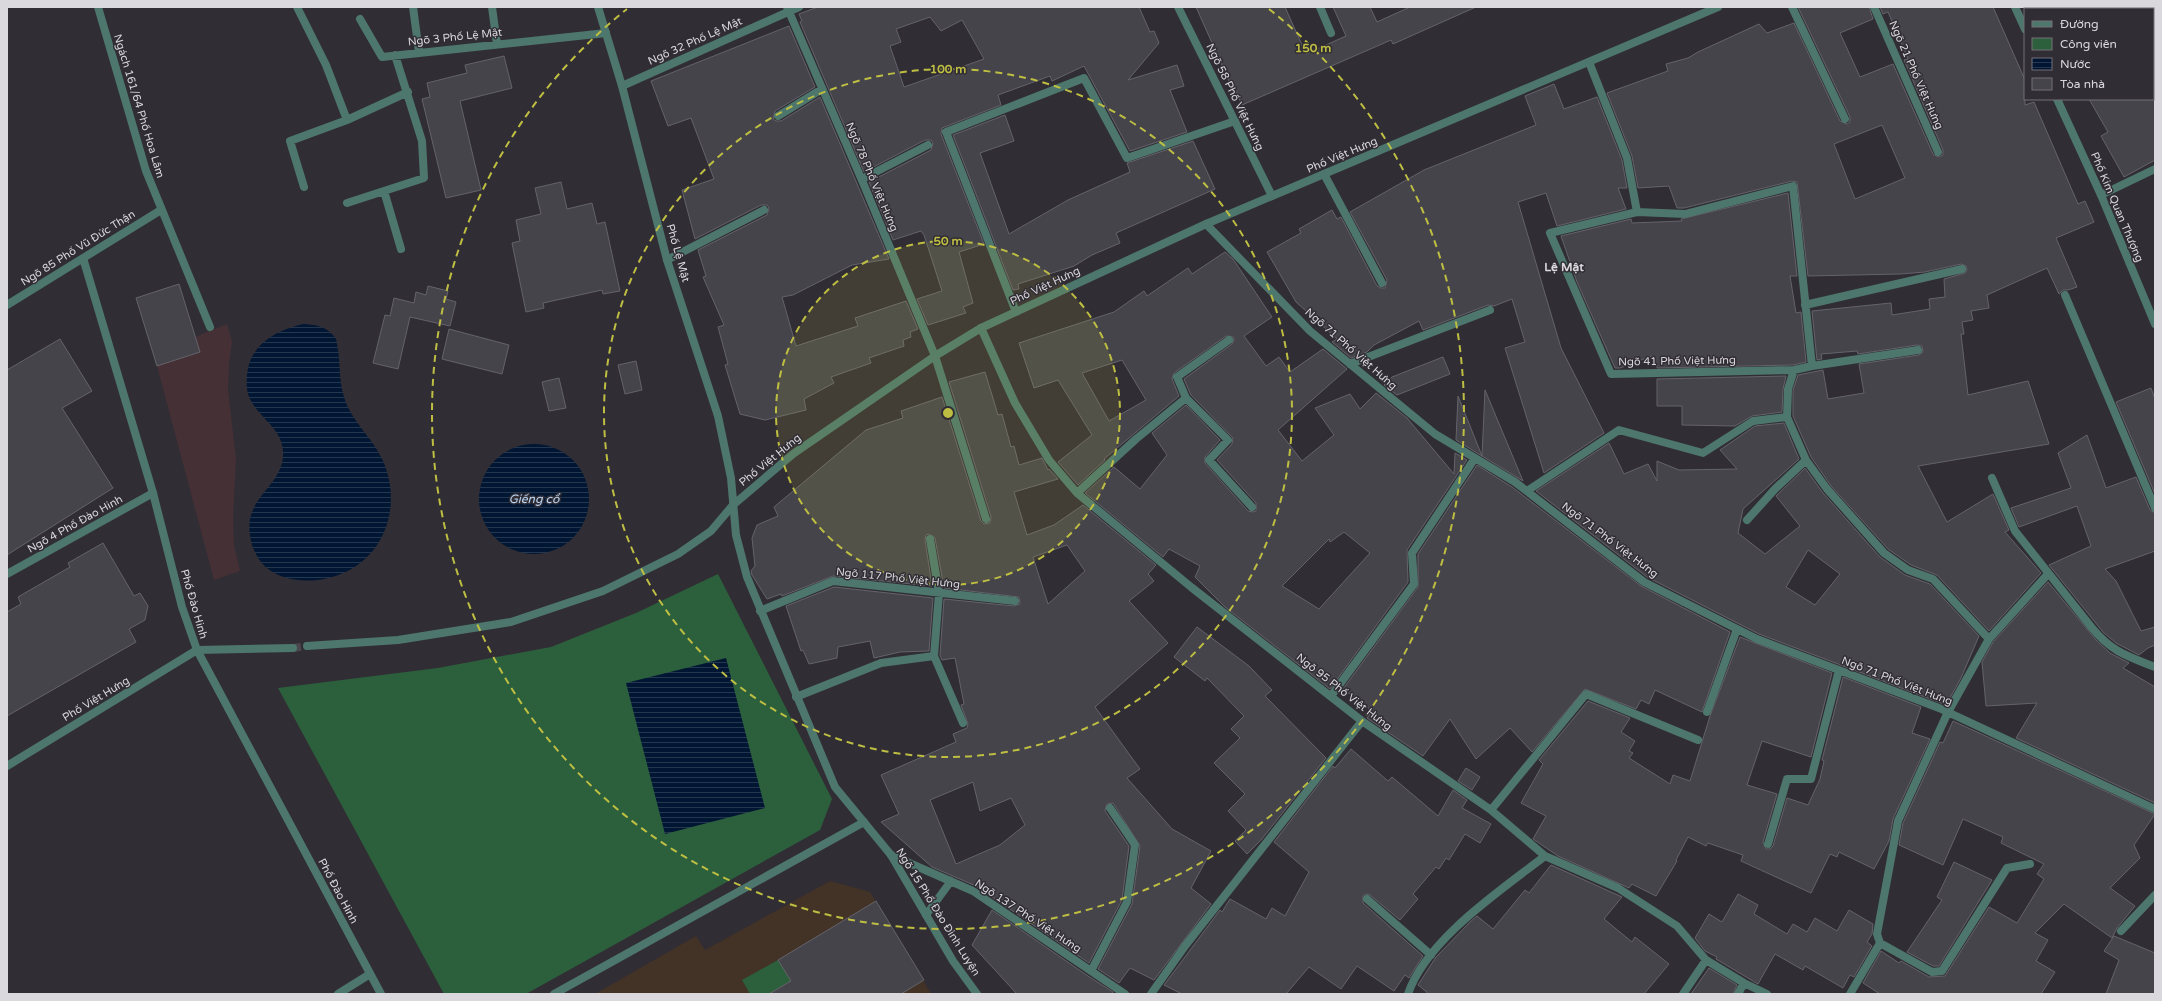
<svg xmlns="http://www.w3.org/2000/svg" width="2162" height="1001" font-family="'Varela Round',sans-serif">
<defs>
<pattern id="water-rules" width="6" height="5" patternUnits="userSpaceOnUse"><rect width="6" height="5" fill="#001632"/><path d="M0 2.5h6" fill="none" stroke="#25374f"/></pattern>
</defs>
<rect width="100%" height="100%" fill="#312d34"/>
<!-- commercial -->
<path fill="#443035" d="M227,324l5,18 -3,22 -1,25 8,70 -3,59 1,27 6,26 -26,9 -57,-214 38,-29z"/>
<!-- education -->
<path fill="#433327" d="M830,881l40,11 61,102h-336l101,-58 9,14z"/>
<!-- green -->
<path fill="#2c603c" d="M718,574l114,225 -12,31 -294,164h-82l-166,-306 160,-20 113,-21 85,-34z
M778,960l13,21 -22,13h-19l-8,-14z"/>
<!-- water -->
<path fill="url(#water-rules)" d="M304,324c14,1 24,3 32,15 5,19 2,39 8,58 7,24 29,41 39,64 22,50 -3,108 -59,118 -21,4 -49,1 -63,-17 -6,-8 -10,-17 -11,-27 -6,-37 30,-47 33,-78 2,-28 -22,-36 -33,-58 -3,-6 -4,-14 -3,-22 1,-31 28,-47 57,-53z
M479 499a55 55 0 1 1 110 0a55 55 0 1 1-110 0Z
M726,658l39,150 -100,26 -39,-151z"/>
<!-- building -->
<path fill="#45444b" stroke="#64636b" fill-rule="evenodd" d="M818,7h321l11,25 4,-1 5,12 -31,37 49,-15 7,21 -14,4 17,42 -57,19 -46,-85 -32,15 -2,-5 -52,19 3,10 -59,23 -1,6 43,110 -25,8 14,51 -10,4 3,6 -38,12 -11,-26 25,-8 -18,-56 -3,-4 -28,9 -24,-58 62,-32 2,-7 -2,-3h-6l-61,32 -64,-150 2,-1 -3,-7zM930,17l11,14 21,-11 22,39 -80,28 -14,-41 11,-4 -5,-13z
M1196,7h89l21,47 40,-18 -13,-29h37l7,15 33,-15h66l-83,37 -2,-4 -149,65 -11,-25 -2,1z
M1798,7h71l4,12 -33,14 20,44 33,-13 40,90 5,3 5,-2v-5l-39,-90 4,-1 -20,-47 -5,2 -3,-7h113l32,73v25l9,-3 44,102 7,-3 9,21 -38,16 21,49 -9,3h-5l-4,4 -12,-26 -60,27 2,13 -18,3 2,9 -11,2 2,12h-3l7,61 60,-14 21,63 -131,22 29,56 46,-28 16,36 -4,2 36,41 -52,58 -52,-56 -26,-10 -23,-16 -57,-63 -20,-29 -18,-41v-26l5,-15 25,-5 5,29 36,-6 -5,-29 60,-9 4,-3 -1,-6 -5,-1 -59,9 -1,-3 -36,3 1,5 -5,1 -5,-49 79,-8 1,12 38,-6 -1,-10 16,-2 -1,-18 21,-6 2,-3 -1,-4 -5,-2 -36,8 -25,2 -92,2 -11,-94 -5,-1 -108,27h-7l-8,-22 -31,2 -6,-32 -25,-63 61,-22 -2,-7 22,-6 10,-6 61,-28 8,9 27,-10 46,98 7,3 3,-2v-5zM1882,125l23,53 -50,21 -21,-55z
M789,26l26,61 -40,24 -2,8 3,2h5l39,-24 69,162 -37,6 -59,30 -11,2 14,49 62,-20 -3,-8 51,-17 12,28 -8,3 1,5 -8,3 1,6 -35,12 2,5 -40,14 3,6 -30,16 2,11 -41,10 -25,-6 -15,-49 3,-1 -10,-37 6,-2 -21,-48 3,-1 -8,-26 69,-35 2,-7 -2,-3h-6l-66,34 -13,-49 32,-11 -23,-61 -23,8 -17,-45z
M504,56l8,32 -52,13 21,89 -35,8 -24,-99 8,-2 -3,-14 40,-10 -2,-8z
M1554,84l10,25 33,-12 25,63 5,28h-9l8,21 -69,17 -11,-33 -28,9 43,146 43,85 -60,40 -39,-125 20,-6 -13,-43 -18,7 -6,-1 -65,25 -4,-9 -45,24 -7,7 -16,6 -19,-16 5,-3 -41,-37 -29,-50 34,-19 -2,-4 33,-19 5,9 4,-2 36,69 4,2h4l2,-8 -37,-68 74,-42 112,-45 -11,-29z
M2089,99h66v61l-31,17 -23,-41 7,-4z
M1005,115l9,26 -34,12 29,81 59,-34 62,-28 -3,-9 66,-22 22,48 -99,44 4,10 -28,12 -18,11 -56,18 1,5 -6,1 -60,-155z
M561,182l6,27 25,-6 5,21 8,-2 15,69 -17,3 -1,-4 -59,13 1,5 -18,4 -14,-69 8,-2 -4,-21 25,-6 -6,-26z
M1788,193l9,83h-7l6,37 5,-1 5,50 -13,3 -136,3v-3l-4,1 -1,-10 -32,12h-5l-38,-86 -16,-46 70,-17 1,4 50,-2 -1,-2z
M1225,252l8,7 39,58 -28,19 22,30 13,-9 11,15 33,-23 24,20 -69,61 24,31 32,-26 -19,-27 35,-14 10,15 16,-16 31,25 47,56 1,-21 12,7 -60,90 1,32 -78,107 -105,-82 -30,-30 5,-11 -31,-17 -6,8 -78,-64 29,-26 26,22 27,-34 -15,-22 34,-28 34,35 -15,17v6l43,48 5,1 3,-1v-8l-39,-43 15,-16 1,-6 -42,-43 -7,-16 48,-35 2,-4 -1,-3 -7,-1 -52,37 -2,6 7,17 -75,63 1,1 -27,25 -20,-23 34,-27 -34,-55 -24,8 -15,-45 95,-31 30,-21 3,5 41,-28 4,6zM1122,360l24,40 -37,21 -27,-48zM1344,532l26,21 -51,56 -37,-23 47,-47 1,3z
M179,284l21,68 -43,14 -21,-68z
M428,286l20,5 -2,8 10,3 -6,24 -40,-9 -12,52 -25,-6 12,-48 5,1 4,-18 20,5 2,-11 10,3z
M449,329l60,16 -7,29 -60,-15z
M60,339l32,52 -30,17 51,80 -106,67v-185z
M1443,357l7,17 -53,21 -13,-10 8,-8z
M636,361l6,29 -17,4 -7,-29z
M985,372l13,43 4,-1 9,33 3,-1 5,19 23,-7 6,12 1,-1 9,10 -44,13 13,43 27,-10 29,-20 73,60 -8,9 6,7 -25,20 39,42 -73,64 45,62 -13,9 45,51 39,22 -20,37 20,16 -57,76 -24,-12 -11,15 -21,-14 34,-65 8,-58 -27,-43 -6,1 -2,7 24,35 -7,54 -33,63 -113,-77 -44,-19 -51,-45 18,-8 -18,-39 75,-33 -3,-8 14,-6 1,-4 -7,-19 3,-1 -9,-46 -13,2 -2,-5 4,-56 70,7 6,-2 -1,-7 -75,-9 -9,-50 -6,-4 -3,1 -1,5 7,46 -99,-10 -51,20 -1,-2 -14,5 -15,-24 -1,-4 4,-5 -3,-28 5,-13 21,-9 -4,-9 92,-77 37,-12 -2,-7 41,-14 39,124 3,3 6,-1 1,-6 -42,-135zM1067,545l18,26 -37,33 -15,-47zM973,782l7,29 31,-13 14,27 -25,20 -44,19 -26,-64z
M1786,376l-3,13 -1,23 -30,4 -17,10 -53,-1v-19h-25v-27z
M559,378l7,30 -17,3 -7,-29z
M2151,388l4,11v95l-39,-92z
M1485,390l38,91 -41,-25z
M1458,396l24,60 -26,-16z
M1784,423l15,36 -56,50 -5,24 27,21 35,-28 -24,-30 29,-28 18,25 57,64 25,18 25,9 49,52 -18,42 -15,27 -187,-71 -112,-57 -111,-86 73,-48 15,31 24,-10 9,17v-20l22,9 58,-1 -17,-19 35,-24zM1808,550l32,24 -25,31 -29,-18z
M2087,435l19,53 30,-11 14,33 5,3v38l-50,18 11,12 25,50 14,-4v18l-7,3 -9,7 -23,-12 -13,-11 -54,-67 42,-19 -14,-40 -58,21 -8,-19 60,-20 -13,-35z
M1477,465l35,22 129,99 89,46 -28,80 -47,-22 -6,14 -8,-4 -5,9 -51,-20 -53,63 -22,-24 -34,31 -26,-40 -27,37 -56,-38 5,-7 -29,-22 75,-102v-33z
M103,543l31,53 6,-3 8,13 -3,14 -16,9 7,13 -129,74v-104l14,-8 -3,-7 52,-30 -2,-4z
M2048,582l48,58 14,13 19,10 -6,5 32,19v116l-139,-65 21,-35 -51,3 -4,-44 11,-20z
M834,587l99,11 -4,53 -29,1 -26,6 -4,-17 -32,6 -1,11 -28,6 -6,-14 -2,1 -15,-45z
M1197,627l52,39 23,24 -7,6 61,62 -65,82 -14,14 -12,-13 11,-11 -18,-19 17,-17 -31,-31 26,-25 -9,-9 13,-13 -37,-38 -2,3 -31,-24z
M1740,637l92,36 -21,84 -49,-16 -15,44 30,9 -14,48 3,7h4l3,-3 14,-48 21,7 12,-26 4,-18 -2,-1 21,-83 78,30 -9,26 18,6 -37,80 -4,22 -15,28 -35,-17 -2,5 -7,-3 -19,39 -70,-32 2,-6 -35,-12 -2,3 -18,-9 -12,23 1,1 -21,35 -24,-12 -3,4 -71,-32 -25,-17 13,-23 -25,-13 22,-39 -4,-4 49,-59 42,17 -9,14 14,9 -6,10 4,2 -4,5 41,26 3,-9 17,6 20,-65z
M1953,721l202,93 -21,31 6,13 -30,30 25,18 -18,22 -5,10 -48,-34 -29,29 13,7 -12,21 19,11 -14,22h-161l-17,-11 18,-32 18,12 2,-2 28,16 16,-1 44,-69 28,16 27,-44 -7,-5 7,-10 -43,-21 2,-6 -40,-18 -20,46 -44,-20 4,-22 37,-81 3,1z
M1351,749l37,32 4,-4 46,39 15,-26 14,10 -5,8 29,16 -11,19 -15,-9 -16,26 -3,-2 -7,11 -3,-2 -23,27 5,5 -18,21 -30,-25 -4,-1 -3,2v7l60,53 -14,22 -4,-3 -11,16 -37,-25 -16,23 -32,-22 -23,27h-104l-18,-9 56,-75 2,2 8,-13 36,20 6,-11 13,8 24,-44 -35,-30 59,-76 2,2z
M1466,768l14,9 -8,13 -14,-9z
M1954,862l38,18 -53,86h-6l-26,-14 35,-52 -5,-3z
M1551,865l71,32 -18,22 28,23 3,-5 34,27 -25,30h-215l-11,-9 18,-28 34,-35 7,-6 16,13 32,-39 4,3z
M1738,894l20,11 -4,9 33,20 6,-10 14,8 8,-14 22,13 12,-21 24,14 -1,10 -5,8 5,4 -18,31 -4,-2 -7,13 -38,-22 -2,4 -28,-16 -17,30 -42,-25 1,-2 -12,-6 -10,-13 14,-24 13,8z
M876,901l48,79 -23,14h-132l22,-13 -13,-21z
M992,910l96,66 25,16 -1,2h-95l-45,-49z
M2114,936l41,17v41h-49l13,-34 -15,-9z
M1709,968l28,17 -4,9h-42z"/>
<g fill="none" stroke-linecap="round" stroke-linejoin="round">
<!-- pedestrian-tunnel -->
<path stroke="#4a474d" stroke-width="8" stroke-dasharray="8 4" stroke-linecap="butt" d="M293,648l14,-2"/>
<!-- service -->
<path stroke="#4d776d" stroke-width="8" d="M862,179l66,-34
M667,260l97,-50
M2065,295l90,213
M1016,312l-70,-180 138,-54 43,80 108,-37
M1992,478l23,53 77,97c20,24 35,28 63,39"/>
<!-- pedestrian -->
<path stroke="#4d776d" stroke-width="8" d="M307,646l91,-6 113,-18 92,-31 75,-37 33,-23 22,-26
M197,650l96,-2"/>
<!-- minor -->
<path stroke="#4d776d" stroke-width="8" d="M98,7l48,164 64,156
M297,7l29,58 21,55 61,-28
M413,7l6,45
M492,7l5,37
M787,7l77,178 71,171 51,163
M1178,7l94,189
M1320,7l11,26
M1792,7l53,112
M1874,7l64,145
M360,19l22,38 224,-24
M1589,62l38,96 10,54
M622,86l177,-79
M778,116l44,-27
M1324,174l58,109
M1793,186l19,180 -18,4 -183,4 -61,-141 87,-21 48,2z
M304,187l-14,-46 57,-21
M384,191l17,58
M2101,195l54,-26
M347,203l77,-25 -2,-37 -27,-86
M1206,224l104,107 125,103 80,48 129,100 113,57 182,69 216,101
M1805,305l157,-36
M981,328l34,75 34,57 28,33 114,94 171,134 129,89 54,46 73,32 59,38 29,34 38,23 23,11
M1229,340l-52,37 9,21 42,42 -19,20 43,47
M1350,364l140,-54
M1812,366l106,-16
M1794,370l-6,19 -1,28 19,43 21,29 57,64 24,17 25,9 56,60 59,-65
M1527,491l92,-61 84,23 50,-32 34,-4
M1077,493l59,-54 50,-41
M1747,520l28,-31 31,-29
M930,539l9,54 -5,63
M7,574l146,-81
M760,611l73,-30 182,20
M1331,696l83,-112 -2,-31 63,-95
M796,697l85,-34 53,-7 29,67
M1707,712l30,-83
M1491,810l95,-116 112,46
M1768,844l19,-65h24l28,-109
M891,855l82,36 152,103
M1367,899l64,56
M926,915l25,-34
M2121,931l34,-36
M1880,943l52,29 10,-1 65,-103 23,-4
M1091,971l36,-69 8,-57 -25,-37
M338,994l32,-20
M554,994l310,-172
M1151,994l34,-48 177,-225
M1408,994c18,-54 93,-104 137,-138
M1683,994l23,-34
M1738,994l6,-11
M1850,994l30,-51 -3,-9 21,-113 50,-109 41,-73"/>
<!-- tertiary -->
<path stroke="#4d776d" stroke-width="8" d="M598,7l24,79 45,174 51,156 13,62 5,57 11,42 88,210 56,68 62,106 24,33
M2015,7l10,22
M2057,99l44,96 54,129
M83,258l70,235 29,114 15,43 184,344
M7,305l154,-95
M733,505l60,-51 142,-98 46,-28 225,-104 512,-217
M7,766l190,-116"/>
</g>
<!-- distance rings -->
<circle cx="948" cy="413" r="172" fill="#bebe42" fill-opacity=".12"/>
<g fill="none" stroke="#bebe42" stroke-width="2" stroke-dasharray="7 5">
<circle cx="948" cy="413" r="172"/>
<circle cx="948" cy="413" r="344"/>
<path d="M1269 9A516 516 0 1 1 627 9"/>
</g>
<g text-anchor="middle" dominant-baseline="central" stroke-width="3" stroke-linejoin="round" paint-order="stroke">
<!-- street labels -->
<g font-size="11" fill="#dad8dc" stroke="#312d34">
<text transform="translate(455 37) rotate(-6)">Ngõ 3 Phố Lệ Mật</text>
<text transform="translate(695 41) rotate(-24)">Ngõ 32 Phố Lệ Mật</text>
<text transform="translate(1916 75) rotate(66)">Ngõ 21 Phố Việt Hưng</text>
<text transform="translate(1235 97) rotate(64)">Ngõ 58 Phố Việt Hưng</text>
<text transform="translate(139 106) rotate(73)">Ngách 161/64 Phố Hoa Lâm</text>
<text transform="translate(1342 155) rotate(-23)">Phố Việt Hưng</text>
<text transform="translate(872 177) rotate(67)">Ngõ 78 Phố Việt Hưng</text>
<text transform="translate(2117 207) rotate(67)">Phố Kim Quan Thượng</text>
<text transform="translate(78 248) rotate(-32)">Ngõ 85 Phố Vũ Đức Thận</text>
<text transform="translate(678 253) rotate(74)">Phố Lệ Mật</text>
<text transform="translate(1045 286) rotate(-25)">Phố Việt Hưng</text>
<text transform="translate(1351 349) rotate(41)">Ngõ 71 Phố Việt Hưng</text>
<text transform="translate(1677 361) rotate(-1)">Ngõ 41 Phố Việt Hưng</text>
<text transform="translate(770 460) rotate(-39)">Phố Việt Hưng</text>
<text transform="translate(75 524) rotate(-29)">Ngõ 4 Phố Đào Hinh</text>
<text transform="translate(1610 540) rotate(37)">Ngõ 71 Phố Việt Hưng</text>
<text transform="translate(898 578) rotate(6)">Ngõ 117 Phố Việt Hưng</text>
<text transform="translate(194 604) rotate(74)">Phố Đào Hinh</text>
<text transform="translate(1897 681) rotate(21)">Ngõ 71 Phố Việt Hưng</text>
<text transform="translate(1344 692) rotate(38)">Ngõ 95 Phố Việt Hưng</text>
<text transform="translate(96 699) rotate(-31)">Phố Việt Hưng</text>
<text transform="translate(338 891) rotate(62)">Phố Đào Hinh</text>
<text transform="translate(938 912) rotate(58)">Ngõ 15 Phố Đào Đình Luyện</text>
<text transform="translate(1028 916) rotate(33)">Ngõ 137 Phố Việt Hưng</text>
</g>
<!-- neighbourhood labels -->
<g font-size="12" font-weight="bold" fill="#dad8dc" stroke="#312d34">
<text x="1564" y="267">Lệ Mật</text>
</g>
<!-- water labels -->
<g font-size="12" font-style="italic" fill="#bad7f8" stroke="#312d34">
<text x="534" y="499">Giếng cổ</text>
</g>
</g>
<circle cx="948" cy="413" r="6" fill="#bebe42" stroke="#312d34" stroke-width="2"/>
<g font-size="12" text-anchor="middle" font-weight="bold" fill="#bebe42" stroke="#312d34" stroke-width="3" stroke-linejoin="round" paint-order="stroke">
<text x="1313" y="52">150 m</text>
<text x="948" y="73">100 m</text>
<text x="948" y="245">50 m</text>
</g>
<!-- border -->
<rect width="2162" height="1001" fill="none" stroke="#dad8dc" stroke-width="16"/>
<!-- legend -->
<rect x="2024" y="8" width="130" height="92" fill="#312d34" stroke="#757177"/>
<rect x="2032" y="21" width="20" height="6" fill="#4d776d" stroke="#757177"/>
<text x="2060" y="28" font-size="12" fill="#dad8dc">Đường</text>
<rect x="2032" y="38" width="20" height="12" fill="#2c603c" stroke="#757177"/>
<text x="2060" y="48" font-size="12" fill="#dad8dc">Công viên</text>
<rect x="2032" y="58" width="20" height="12" fill="url(#water-rules)" stroke="#757177"/>
<text x="2060" y="68" font-size="12" fill="#dad8dc">Nước</text>
<rect x="2032" y="78" width="20" height="12" fill="#45444b" stroke="#757177"/>
<text x="2060" y="88" font-size="12" fill="#dad8dc">Tòa nhà</text>
</svg>
